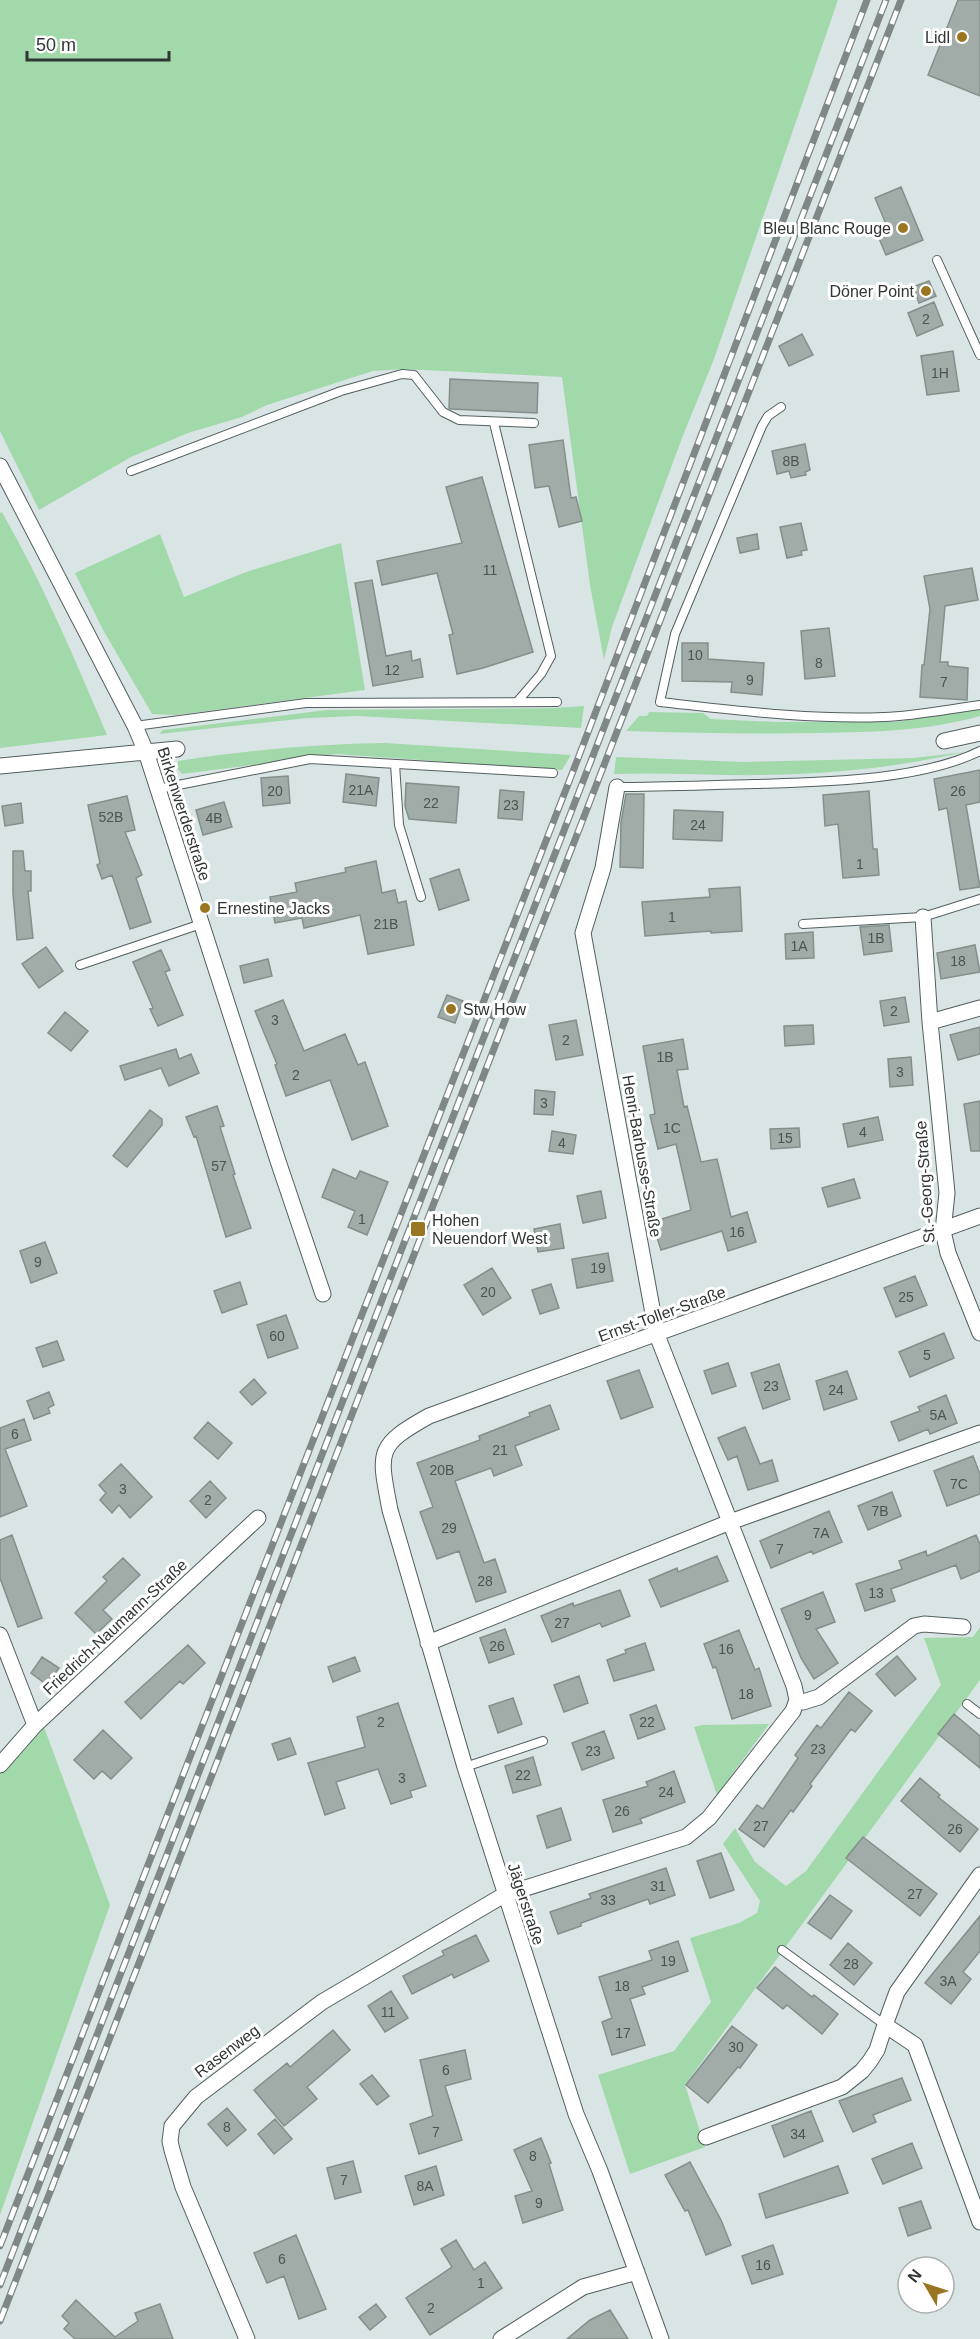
<svg xmlns="http://www.w3.org/2000/svg" width="980" height="2339" font-family="Helvetica,sans-serif">
<rect width="100%" height="100%" fill="#d9e5e5"/>
<!-- green -->
<path fill="#a2d9aa" d="M0,0h838l-124,359 -32,79 -70,189 -8,33 -14,-75 -28,-208 -158,-8 -31,2 -106,34 -25,12 -54,16 -57,24 -92,53 -39,-79z
M2,512c41,72 73,147 105,223l-107,13v-235z
M160,534l24,63 62,-25 95,-29 24,147 -189,25 -24,-1 -49,-84 -28,-57z
M584,706l-3,22 -224,-12 -49,2 -149,16 4,-4 164,-20 227,-2z
M980,709v7c-53,15 -106,16 -160,17 -65,1 -129,0 -194,-2l13,-15h8l2,-4 54,1 8,6 66,3h118z
M385,743l186,12 -9,15 -226,-16 -154,20 -5,-6 1,-7c69,-11 138,-17 207,-18z
M964,752c-65,15 -132,22 -199,23 -50,1 -101,-3 -151,-1l2,-17 129,5 169,-4z
M980,1627v53l-295,405 20,62 -75,27 -32,-99 76,-24 37,-49 -21,-64 49,-15 18,-10 3,-12 -37,-57 12,-16 20,34 31,24 20,-15 135,-186 -17,-47 49,-1z
M769,1724l-52,71 -23,-68 8,-2z
M44,1727l66,178 -110,310v-442z"/>
<!-- building -->
<path fill="#a1aca8" stroke="#848f8b" stroke-width="1.5" d="M958,0h22v96l-52,-21z
M901,187l22,53 -37,15 -8,-19 11,-5 -14,-33z
M929,281l7,15 -17,7 -6,-16z
M934,302l9,23 -26,11 -9,-23z
M802,334l11,21 -24,11 -10,-20z
M953,351l6,40 -32,4 -6,-39z
M450,379l88,4 -1,30 -86,-4 -2,-1z
M563,440l8,58 5,-1 6,24 -23,6 -10,-41 -14,2 -6,-43z
M805,444l5,26 -5,2 1,3 -15,3 -2,-7 -12,3 -5,-23z
M482,477l51,175 -50,16 -26,6 -8,-39 4,-1 -16,-61 -55,12 -5,-24 85,-18 -16,-56z
M801,523l6,27 -6,1 1,4 -15,3 -7,-31z
M757,534l2,15 -19,4 -3,-15z
M972,568l6,32 -33,6 -5,56h8v4l20,2 -1,32 -47,-3 2,-32h2l6,-56 -6,-33z
M372,580l14,76 25,-5 1,10 8,-2 3,18 -50,9 -18,-103z
M829,628l6,48 -30,3 -4,-48z
M682,643h26v16l56,4 -2,32 -31,-3 1,-10 -50,-1z
M980,770v32l-14,3 14,82 -20,3 -13,-82 -8,2 -5,-31z
M346,774l33,4 -3,28 -33,-4z
M288,776l2,27 -27,3 -2,-28z
M406,783l53,4 -3,36 -47,-4 -4,-13z
M500,790l24,2 -2,28 -24,-2z
M869,791l4,58h4l2,26 -36,3 -5,-54 -13,2 -2,-31z
M626,794h18l-1,74 -23,-1 1,-45z
M127,796l8,34 -10,2 17,43 -6,3 15,44 -21,7 -18,-54 -10,4 -5,-14 3,-2 -12,-58z
M224,802l8,25 -29,8 -7,-25z
M21,803l2,20 -18,3 -3,-20z
M674,810l49,2 -1,29 -49,-2z
M13,851h10l2,20h6v20h-3l5,47 -16,2 -4,-47z
M376,861l6,32 13,-3 3,13 8,-2 8,44 -46,9 -8,-39 -56,13 -2,-10 -27,5 -5,-26 27,-5 -2,-9 51,-11 -1,-4z
M459,869l10,31 -30,10 -9,-31z
M740,887l2,44 -31,2v-2l-66,5 -3,-34 68,-5 -1,-8z
M889,925l3,26 -28,4 -4,-28z
M813,932l1,26 -28,1 -1,-25z
M975,945l5,27 -39,7 -4,-26z
M46,947l17,24 -24,17 -17,-24z
M161,950l9,20 -5,2 18,43 -25,11 -8,-17 3,-1 -20,-46z
M268,959l4,17 -28,7 -4,-17z
M447,995l16,6 -8,22 -17,-6z
M905,997l4,25 -25,4 -4,-25z
M283,1000l21,51 41,-17 13,31 7,-3 23,64 -36,14 -22,-60 -44,16 -11,-31 2,-1 -22,-53z
M65,1012l23,19 -17,20 -23,-18z
M576,1020l7,35 -27,5 -7,-35z
M813,1025l1,19 -29,2 -1,-20z
M980,1027v27l-22,6 -8,-25z
M683,1039l5,30 -11,1 7,37 3,-1 14,56 16,-3 14,58 16,-5 9,30 -28,9 -6,-20 -61,19 -9,-28 39,-12 -15,-66 -18,5 -8,-34 5,-1 -12,-68z
M176,1049l3,10 12,-5 8,19 -30,13 -8,-18 -36,12 -5,-14z
M911,1057l2,28 -23,2 -2,-28z
M535,1090l20,2 -2,23 -19,-1z
M980,1101v50h-9l-7,-47z
M217,1106l7,20 -4,1 15,47 -2,1 18,53 -25,9 -30,-101 -2,1 -8,-20z
M150,1110l12,9v6l-35,42 -14,-11z
M878,1117l5,23 -35,7 -5,-23z
M799,1128l1,19 -29,2 -1,-20z
M552,1131l24,4 -3,19 -24,-3z
M333,1169l23,10 4,-8 28,11 -21,53 -19,-8 7,-16 -33,-14z
M854,1179l6,19 -32,9 -6,-19z
M601,1191l5,27 -23,5 -6,-27z
M560,1224l4,24 -26,4 -4,-23z
M45,1242l12,31 -26,10 -11,-32z
M608,1253l5,28 -36,7 -5,-29z
M492,1268l19,30 -28,17 -19,-30z
M915,1276l12,29 -31,12 -12,-29z
M240,1282l7,22 -25,9 -8,-22z
M551,1284l8,24 -19,6 -8,-24z
M286,1315l12,33 -30,10 -11,-33z
M944,1333l10,25 -44,19 -11,-25z
M57,1341l7,19 -21,7 -7,-19z
M728,1363l8,23 -24,8 -8,-23z
M779,1364l11,35 -27,10 -12,-36z
M639,1370l14,37 -32,12 -14,-38z
M847,1371l10,28 -33,11 -8,-29z
M254,1379l12,14 -14,12 -12,-13z
M49,1392l5,13 -6,3 2,5 -16,6 -7,-18z
M946,1395l11,28 -27,11 -2,-5 -29,12 -8,-19 29,-11 -2,-4z
M550,1405l9,24 -44,17 7,19 -28,11 -3,-8 -36,13 29,82 11,-4 11,33 -30,10 -17,-51 -22,8 -17,-47 13,-5 -16,-44 63,-23 -1,-4 51,-20 -1,-3z
M24,1419l7,21 -26,9 22,57 -27,11v-89z
M208,1422l24,21 -14,16 -24,-21z
M745,1427l15,37 12,-4 6,21 -30,9 -11,-34 -9,4 -10,-22z
M973,1456l7,18v20l-33,12 -13,-35z
M121,1464l31,33 -22,21 -11,-13 -7,8 -12,-13 6,-7 -7,-8z
M210,1481l16,17 -20,20 -16,-17z
M892,1492l9,24 -33,14 -10,-24z
M829,1511l13,31 -29,12 -1,-3 -41,17 -11,-27z
M12,1535l30,83 -24,9 -18,-49v-38z
M976,1535l4,9v27l-19,8 -5,-14 -65,24 4,12 -30,10 -9,-27 46,-15 -3,-8 27,-10 1,5z
M717,1556l11,25 -67,26 -12,-27 28,-12 1,4z
M123,1558l17,17 -37,35 9,9 -16,15 -21,-21 32,-32 -4,-4z
M620,1590l10,26 -28,11 -2,-4 -48,19 -11,-26 32,-13 1,3z
M823,1592l12,30 -19,7 22,34 -24,16 -13,-21 -20,-49z
M505,1629l9,25 -25,9 -9,-25z
M739,1630l16,40 4,-2 12,38 -39,13 -16,-52 -3,1 -9,-24z
M645,1643l9,27 -40,11 -7,-21 19,-7 -1,-3z
M188,1645l17,18 -22,21 -3,-3 -39,38 -16,-17z
M897,1656l19,23 -21,17 -19,-22z
M42,1657l17,11 -12,17 -16,-12z
M355,1657l5,14 -27,11 -5,-15z
M579,1676l9,27 -24,9 -10,-27z
M849,1692l23,19 -17,21 -4,-3 -41,55 2,2 -19,26 -2,-2 -27,37 -25,-18 18,-24 6,4 35,-51 -3,-3 22,-30 4,3z
M513,1698l9,26 -24,9 -9,-27z
M398,1703l28,83 -16,5 2,6 -21,7 -13,-35 -42,13 9,26 -20,7 -17,-52 57,-16 -8,-30z
M656,1705l9,24 -27,10 -8,-24z
M954,1714l26,22v32l-42,-34z
M103,1730l29,28 -21,21 -9,-8 -8,8 -20,-19z
M604,1731l10,27 -32,12 -10,-27z
M290,1738l6,16 -18,6 -6,-16z
M533,1757l8,28 -28,8 -8,-27z
M674,1771l11,31 -45,17 2,4 -29,9 -10,-32 45,-14 -2,-4z
M920,1778l20,17 -2,2 40,32 -18,23 -59,-51z
M561,1808l10,32 -24,8 -10,-32z
M863,1837l74,57 -17,22 -74,-58z
M721,1853l13,37 -24,8 -13,-37z
M666,1868l9,27 -25,9 -2,-5 -67,24v3l-23,8 -8,-22 41,-14 -2,-4z
M830,1895l22,16 -21,28 -23,-16z
M980,1916v35l-17,21 8,7 -20,25 -26,-21z
M476,1935l13,26 -35,17 -2,-4 -40,20 -9,-18 41,-21 -2,-4z
M678,1941l10,30 -46,16 3,7 -15,5 15,46 -33,10 -10,-33 10,-4 -13,-41 53,-17 -3,-9z
M848,1943l24,20 -18,22 -24,-20z
M775,1967l37,30 2,-2 24,19 -16,20 -35,-29 -4,4 -26,-21z
M391,1991l17,27 -23,14 -17,-26z
M732,2026l25,19 -17,23 -2,-1 -30,36 -22,-18z
M333,2030l17,20 -43,37 10,12 -33,27 -30,-36 33,-27 3,4z
M465,2050l6,29 -26,7 17,54 -43,14 -9,-30 23,-8 -13,-56z
M372,2075l17,21 -12,9 -17,-21z
M902,2078l9,22 -38,15 3,7 -23,10 -14,-31z
M227,2108l19,22 -19,16 -19,-22z
M811,2111l12,30 -39,16 -12,-31z
M275,2119l17,20 -18,15 -16,-20z
M541,2138l10,25 -2,1 14,46 -40,13 -8,-27 17,-5 -18,-41z
M912,2143l10,25 -39,16 -11,-25z
M353,2161l8,31 -26,7 -8,-31z
M690,2162l31,58 10,25 -25,10 -18,-45 -3,1 -20,-36z
M436,2166l8,29 -30,10 -9,-29z
M838,2166l10,27 -82,25 -7,-24z
M921,2201l10,27 -23,8 -9,-28z
M296,2235l30,74 -27,10 -15,-43 -17,7 -13,-30z
M456,2240l18,30 11,-8 17,26 -72,47 -24,-37 46,-31 -11,-18z
M773,2245l10,29 -31,10 -10,-28z
M76,2300l39,37 23,-16 -3,-8 25,-9 13,35h-98l-11,-10 5,-6 -7,-7z
M376,2304l10,13 -16,13 -11,-13z
M610,2310l18,29h-61l23,-19z"/>
<g fill="none" stroke-linecap="round" stroke-linejoin="round">
<defs>
<path id="service" d="M937,260l43,95
M781,407l-13,9 -6,10 -87,208 -15,68c74,8 149,18 224,15 32,-1 65,-8 96,-12
M494,423l57,233 -10,18 -24,28
M131,471l210,-80 61,-17 12,1 29,37 16,8 75,3
M135,726l171,-23 251,-1
M395,764l4,61 22,72
M617,787c46,0 92,-2 138,-3 67,-2 164,-3 225,-33
M158,789l152,-30 243,14
M803,924l120,-7 57,-18
M80,965l121,-41
M967,1704l13,10
M465,1767l78,-26
M782,1950l103,75"/>
<path id="minor" d="M0,466l135,260 11,26 132,409 45,133
M944,741l36,-8
M0,766l177,-17
M923,917l7,105 17,171 -4,38 5,22 32,80
M930,1022l50,-14
M0,1635l35,90
M428,1643l302,-121 250,-89
M797,1700l6,2 16,-5 95,-71 10,-2 39,3
M0,1765l35,-40 223,-207
M980,1875l-83,117 -12,33 30,20 65,177
M706,2137l136,-50 20,-16 8,-10 7,-11 8,-25
M247,2339l-64,-152 -11,-37 -2,-9 2,-15 24,-29 126,-95 182,-107 182,-58 23,-19 84,-107 4,-11 -3,-14 -137,-351 -74,-402 20,-65 14,-81
M501,2339l82,-52 54,-15
M661,2339l-61,-168 -24,-57 -111,-347 -75,-257c-11,-58 -15,-64 39,-94l551,-200"/>
</defs>
<!-- service casing -->
<use href="#service" stroke="#545e5e" stroke-width="10"/>
<!-- minor casing -->
<use href="#minor" stroke="#545e5e" stroke-width="17"/>
<!-- service -->
<use href="#service" stroke="#fff" stroke-width="8"/>
<!-- minor -->
<use href="#minor" stroke="#fff" stroke-width="15"/>
<defs>
<path id="rail" d="M0,2246l577,-1485 290,-761
M0,2285l886,-2285
M0,2321l901,-2321"/>
</defs>
<!-- rail casing -->
<use href="#rail" stroke="#808787" stroke-width="7"/>
<!-- rail -->
<use href="#rail" stroke="#fff" stroke-width="4.5" stroke-dasharray="14" stroke-linecap="butt"/>
</g>
<!-- markers -->
<g fill="#9b7622" stroke="#fff" stroke-width="2">
<circle cx="962" cy="37" r="6"/>
<circle cx="903" cy="228" r="6"/>
<circle cx="926" cy="291" r="6"/>
<circle cx="205" cy="908" r="6"/>
<circle cx="451" cy="1009" r="6"/>
<rect x="410" y="1221" width="16" height="16" rx="3"/>
</g>
<g text-anchor="middle" dominant-baseline="central" stroke-width="6" stroke-linejoin="round" paint-order="stroke">
<!-- number labels -->
<g font-size="14" fill="#4d5352">
<text x="926" y="319">2</text>
<text x="940" y="373">1H</text>
<text x="791" y="461">8B</text>
<text x="490" y="570">11</text>
<text x="695" y="655">10</text>
<text x="819" y="663">8</text>
<text x="392" y="670">12</text>
<text x="750" y="680">9</text>
<text x="944" y="682">7</text>
<text x="361" y="790">21A</text>
<text x="275" y="791">20</text>
<text x="958" y="791">26</text>
<text x="431" y="803">22</text>
<text x="511" y="805">23</text>
<text x="111" y="817">52B</text>
<text x="214" y="818">4B</text>
<text x="698" y="825">24</text>
<text x="860" y="864">1</text>
<text x="672" y="917">1</text>
<text x="386" y="924">21B</text>
<text x="876" y="938">1B</text>
<text x="799" y="946">1A</text>
<text x="958" y="961">18</text>
<text x="894" y="1011">2</text>
<text x="275" y="1020">3</text>
<text x="566" y="1040">2</text>
<text x="665" y="1057">1B</text>
<text x="900" y="1072">3</text>
<text x="296" y="1075">2</text>
<text x="544" y="1103">3</text>
<text x="672" y="1128">1C</text>
<text x="863" y="1132">4</text>
<text x="785" y="1138">15</text>
<text x="562" y="1143">4</text>
<text x="219" y="1166">57</text>
<text x="362" y="1219">1</text>
<text x="737" y="1232">16</text>
<text x="38" y="1262">9</text>
<text x="598" y="1268">19</text>
<text x="488" y="1292">20</text>
<text x="906" y="1297">25</text>
<text x="277" y="1336">60</text>
<text x="927" y="1355">5</text>
<text x="771" y="1386">23</text>
<text x="836" y="1390">24</text>
<text x="938" y="1415">5A</text>
<text x="15" y="1434">6</text>
<text x="500" y="1450">21</text>
<text x="442" y="1470">20B</text>
<text x="959" y="1484">7C</text>
<text x="123" y="1489">3</text>
<text x="208" y="1500">2</text>
<text x="880" y="1511">7B</text>
<text x="449" y="1528">29</text>
<text x="821" y="1533">7A</text>
<text x="780" y="1549">7</text>
<text x="485" y="1581">28</text>
<text x="876" y="1593">13</text>
<text x="808" y="1615">9</text>
<text x="562" y="1623">27</text>
<text x="497" y="1646">26</text>
<text x="726" y="1649">16</text>
<text x="746" y="1694">18</text>
<text x="381" y="1722">2</text>
<text x="647" y="1722">22</text>
<text x="818" y="1749">23</text>
<text x="593" y="1751">23</text>
<text x="523" y="1775">22</text>
<text x="402" y="1778">3</text>
<text x="666" y="1792">24</text>
<text x="622" y="1811">26</text>
<text x="761" y="1826">27</text>
<text x="955" y="1829">26</text>
<text x="658" y="1886">31</text>
<text x="915" y="1894">27</text>
<text x="608" y="1900">33</text>
<text x="668" y="1961">19</text>
<text x="851" y="1964">28</text>
<text x="948" y="1981">3A</text>
<text x="622" y="1986">18</text>
<text x="388" y="2012">11</text>
<text x="623" y="2033">17</text>
<text x="736" y="2047">30</text>
<text x="446" y="2070">6</text>
<text x="227" y="2127">8</text>
<text x="436" y="2132">7</text>
<text x="798" y="2134">34</text>
<text x="533" y="2156">8</text>
<text x="344" y="2180">7</text>
<text x="425" y="2186">8A</text>
<text x="539" y="2203">9</text>
<text x="282" y="2259">6</text>
<text x="763" y="2265">16</text>
<text x="481" y="2283">1</text>
<text x="431" y="2308">2</text>
</g>
<!-- poi labels -->
<g font-size="16" fill="#313535" stroke="#fff" text-anchor="end">
<text x="950" y="37">Lidl</text>
<text x="891" y="228">Bleu Blanc Rouge</text>
<text x="914" y="291">Döner Point</text>
<text x="217" y="908" text-anchor="start">Ernestine Jacks</text>
<text x="463" y="1009" text-anchor="start">Stw How</text>
<text x="432" y="1220" text-anchor="start">Hohen<tspan x="432" dy="18">Neuendorf West</tspan></text>
</g>
<!-- street labels -->
<g font-size="16" fill="#313535" stroke="#fff">
<text transform="translate(184 814) rotate(72)">Birkenwerderstraße</text>
<text transform="translate(642 1156) rotate(80)">Henri-Barbusse-Straße</text>
<text transform="translate(925 1182) rotate(-94)">St.-Georg-Straße</text>
<text transform="translate(662 1314) rotate(-20)">Ernst-Toller-Straße</text>
<text transform="translate(115 1627) rotate(-43)">Friedrich-Naumann-Straße</text>
<text transform="translate(526 1904) rotate(72)">Jägerstraße</text>
<text transform="translate(227 2051) rotate(-37)">Rasenweg</text>
</g>
</g>
<!-- north arrow -->
<g transform="translate(926 2285) rotate(309)"><circle r="28" fill="#ffffff" stroke="#adaeae" stroke-width="1.5"/>
<path d="M0-4.5L10 22L0 15L-10 22Z" fill="#9b7622"/>
<text y="-9" font-size="16" font-weight="bold" text-anchor="middle" fill="#313535">N</text>
</g>
<!-- scale -->
<path d="M27 51v9h142v-9" fill="none" stroke="#313535" stroke-width="3"/>
<text x="36" y="51" font-size="18" fill="#313535" stroke="#ffffff" stroke-width="4.5" paint-order="stroke">50 m</text>
</svg>
